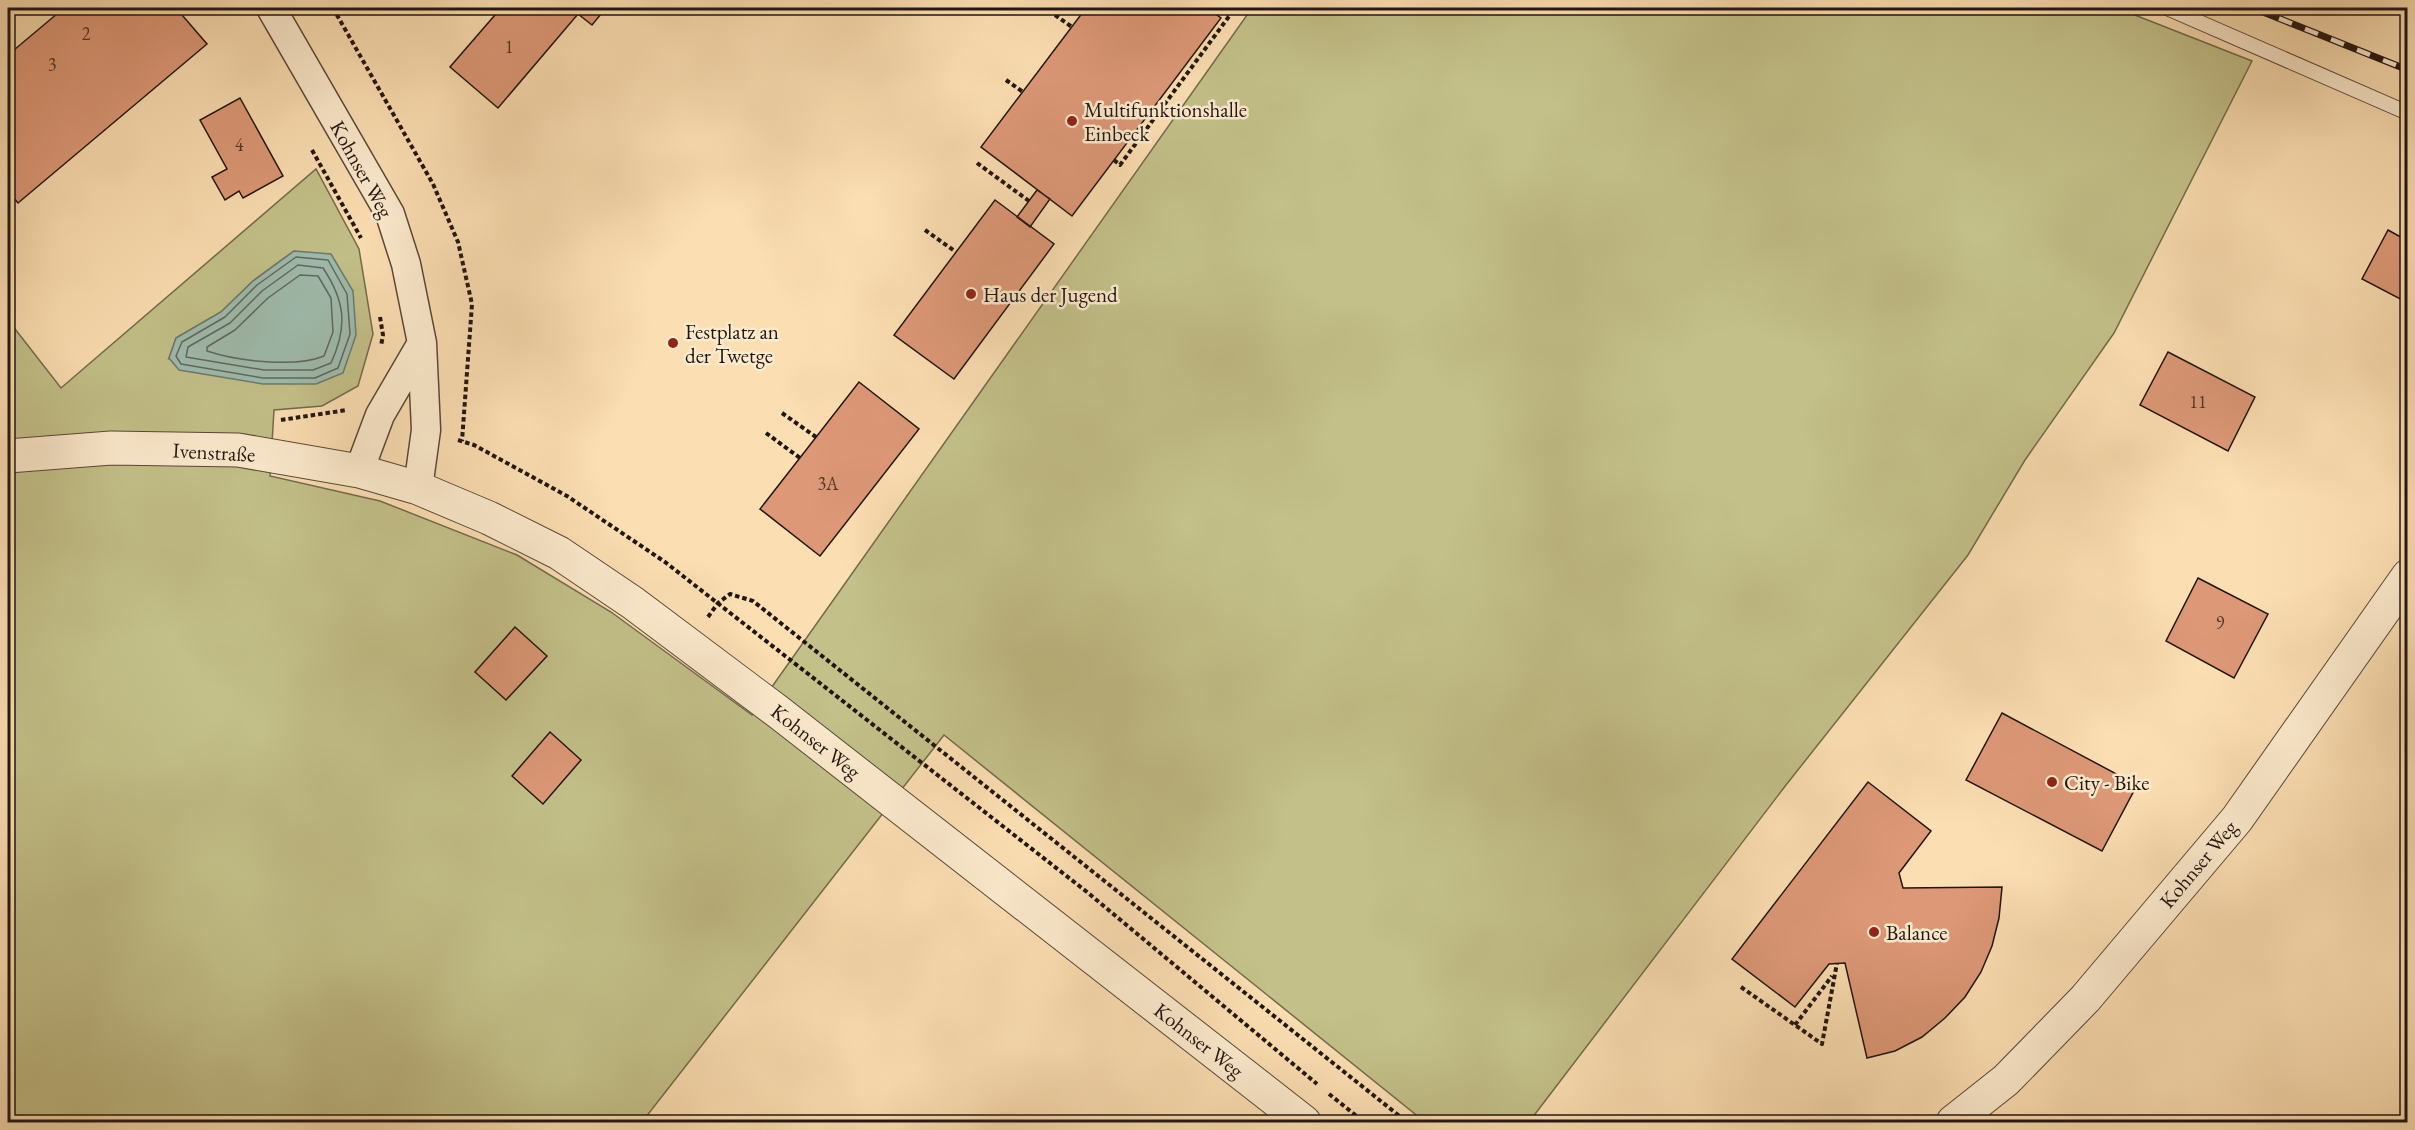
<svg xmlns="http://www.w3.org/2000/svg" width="2415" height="1130" font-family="'EB Garamond',serif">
<rect width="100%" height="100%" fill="#fbdeb2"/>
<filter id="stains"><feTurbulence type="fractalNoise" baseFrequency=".00333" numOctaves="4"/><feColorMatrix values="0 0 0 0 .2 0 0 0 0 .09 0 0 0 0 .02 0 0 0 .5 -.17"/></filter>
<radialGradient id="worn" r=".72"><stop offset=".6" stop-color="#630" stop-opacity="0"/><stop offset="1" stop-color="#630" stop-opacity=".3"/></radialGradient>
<!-- green -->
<path fill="#c3c089" stroke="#726a4d" stroke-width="1.5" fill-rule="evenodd" d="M1252,8h865l135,53 -138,272 -89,127 -57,95 -182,230 -257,337h-104l-481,-387 -302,387h-634v-802l53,68 255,-219 43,80 14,85 -15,52 -36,20 -48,4 -4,66 110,25 137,54 94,57 141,103zM294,251l-125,107 7,-20 45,-26 32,-31z"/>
<!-- water -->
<path fill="#9fbcae" stroke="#6d796f" stroke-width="1.5" d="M294,251l37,3 22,37 3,44 -13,38 -27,11h-53l-84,-14 -10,-12 7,-20 45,-26 32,-31z"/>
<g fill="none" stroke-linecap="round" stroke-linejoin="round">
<!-- shore -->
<path stroke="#606860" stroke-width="1.5" d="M296,257l32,3 19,34 3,40 -12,34 -23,10h-52l-82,-14 -5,-8 6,-14 43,-25 32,-32z
M298,265l25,3c22,33 25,58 8,95l-18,7h-49l-78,-13 2,-10 42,-24 32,-32z
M300,275l18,1 13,22 2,34 -9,24c-29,12 -87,5 -117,-5v-4l28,-17 33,-32z"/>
</g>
<!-- building -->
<path fill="#dd9877" stroke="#211511" stroke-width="1.5" d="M64,8h112l31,36 -189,159 -10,-12v-136z
M501,8h105l-14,17 -14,-11 -80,94 -48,-41z
M1086,8h121l14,10 -149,198 -91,-69z
M240,98l43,78 -40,22 -4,-7 -14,9 -13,-23 15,-8 -27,-49z
M1037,190l13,9 -20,28 -13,-10z
M995,200l59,44 -100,135 -60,-44z
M2388,230l20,11v62l-46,-24z
M2168,352l87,45 -27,54 -88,-46z
M859,382l60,47 -99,127 -60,-47z
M2198,578l70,36 -34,64 -68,-37z
M515,627l32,29 -41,44 -31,-28z
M2002,713l135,72 -35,66 -136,-71z
M550,732l31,28 -38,44 -31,-28z
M1868,782l63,49 -32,42 4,15 99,-1 -3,31 -7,28 -11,26 -16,25 -20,21 -23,19 -27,14 -28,7 -22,-95 -16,1 -34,43 -63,-48z"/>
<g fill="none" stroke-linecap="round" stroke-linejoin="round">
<defs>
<path id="service" d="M2167,8l241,105"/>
<path id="minor" d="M271,8l119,206 16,50 16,79 4,87 -8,58
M359,471l21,-56 42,-72"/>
<path id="tertiary" d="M8,456l103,-8 127,2 121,21 59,17 71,30 70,35 74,50 144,108 527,411
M1953,1122l53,-42 79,-81 152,-180 171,-243"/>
</defs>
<!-- service casing -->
<use href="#service" stroke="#584739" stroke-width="16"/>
<!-- minor casing -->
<use href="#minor" stroke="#584739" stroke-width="31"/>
<!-- tertiary casing -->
<use href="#tertiary" stroke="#584739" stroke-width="35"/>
<!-- path -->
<path stroke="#211511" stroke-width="4" stroke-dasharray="4.5 3" stroke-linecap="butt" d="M333,8l100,176 25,58 14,62 -10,137
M1055,15l17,12
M1006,80l17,12
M312,150l49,88
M1114,160l6,5 110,-150 -10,-7
M977,163l52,38
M925,230l31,22
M380,317l3,18 -2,11
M782,413l34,24
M281,420l66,-10
M766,433l34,25
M458,440l16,5 93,51 98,66 422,330 230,192
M708,617l10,-14 12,-9 23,7 654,521
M1741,987l81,57 15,-81
M1795,1025l37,-49
M1329,1094l35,28
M1909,1122l9,-6"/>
<!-- service -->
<use href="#service" stroke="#fceacd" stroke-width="14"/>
<!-- minor -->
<use href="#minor" stroke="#fceacd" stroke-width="28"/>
<!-- tertiary -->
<use href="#tertiary" stroke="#fceacd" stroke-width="33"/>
<defs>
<path id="rail" d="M2253,8l155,62"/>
</defs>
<!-- rail casing -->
<use href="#rail" stroke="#211511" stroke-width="7"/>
<!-- rail -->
<use href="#rail" stroke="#fceacd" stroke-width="4.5" stroke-dasharray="14" stroke-linecap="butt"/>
</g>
<!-- markers -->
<g fill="#8f2418" stroke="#fceacd" stroke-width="2">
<circle cx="1072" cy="121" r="6"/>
<circle cx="971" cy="294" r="6"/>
<circle cx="673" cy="343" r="6"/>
<circle cx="2052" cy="782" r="6"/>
<circle cx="1874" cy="932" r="6"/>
</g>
<g text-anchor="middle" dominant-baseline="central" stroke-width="5" stroke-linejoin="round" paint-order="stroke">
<!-- number labels -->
<g font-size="18" fill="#50362a">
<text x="86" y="33">2</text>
<text x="509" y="46">1</text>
<text x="52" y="64">3</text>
<text x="239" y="144">4</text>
<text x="2198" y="401">11</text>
<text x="828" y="483">3A</text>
<text x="2220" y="622">9</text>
</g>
<!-- poi labels -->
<g font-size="21" fill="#211511" stroke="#fceacd" text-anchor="start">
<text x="1084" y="109">Multifunktionshalle<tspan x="1084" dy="24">Einbeck</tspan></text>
<text x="983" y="294">Haus der Jugend</text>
<text x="685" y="331">Festplatz an<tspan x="685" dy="24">der Twetge</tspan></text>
<text x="2064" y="782">City - Bike</text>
<text x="1886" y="932">Balance</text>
</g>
<!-- street labels -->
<g font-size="21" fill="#211511" stroke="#fceacd">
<text transform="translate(362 169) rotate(61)">Kohnser Weg</text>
<text transform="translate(214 452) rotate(3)">Ivenstraße</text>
<text transform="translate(816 741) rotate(38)">Kohnser Weg</text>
<text transform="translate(2198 864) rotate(-50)">Kohnser Weg</text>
<text transform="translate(1199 1040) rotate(38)">Kohnser Weg</text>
</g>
</g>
<!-- margin -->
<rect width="2415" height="1130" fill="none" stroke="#fbdeb2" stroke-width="30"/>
<rect x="9" y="9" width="2397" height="1112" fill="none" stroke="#211511" stroke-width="3"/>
<rect x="15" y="15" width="2385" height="1100" fill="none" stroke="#211511" stroke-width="1.5"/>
<rect width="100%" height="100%" filter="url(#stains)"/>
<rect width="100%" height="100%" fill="url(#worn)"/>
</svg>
